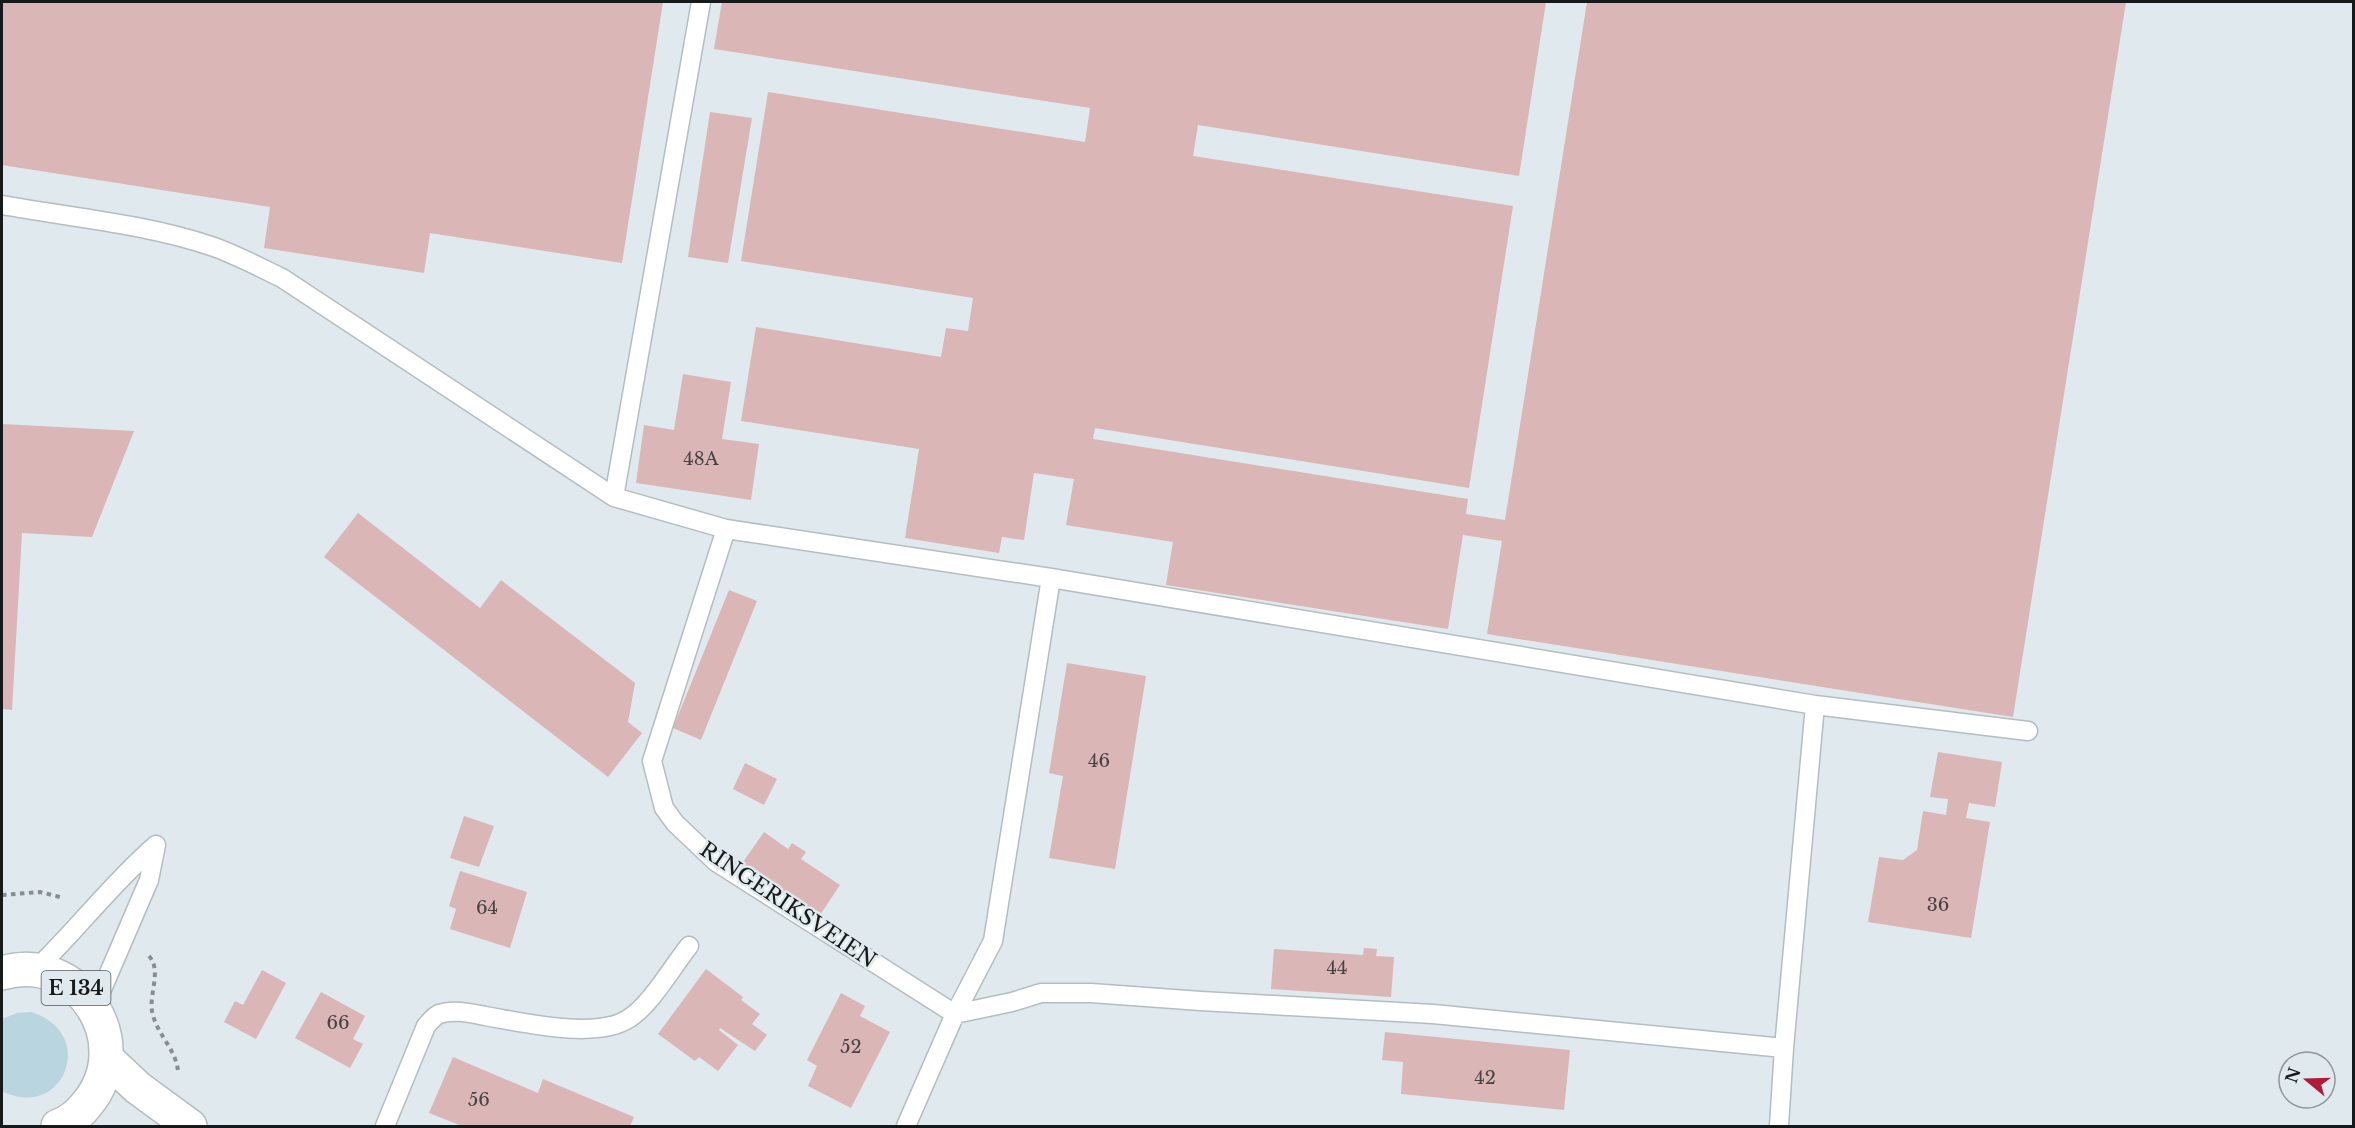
<svg xmlns="http://www.w3.org/2000/svg" width="2355" height="1128" font-family="'Libre Baskerville',serif">
<rect width="100%" height="100%" fill="#e0e9ed"/>
<!-- green -->
<path fill="#b8d5e0" d="M31,1012c68,21 32,110 -29,79v-72l15,-6z"/>
<!-- building -->
<path fill="#dab6b6" d="M2,2h661l-41,261 -192,-30 -6,40 -160,-25 6,-41 -268,-42z
M722,2h824l-27,174 -321,-51 -5,31 320,50 -44,282 -374,-60 -2,11 375,60 -2,15 39,6 82,-518h539l-113,715 -526,-83 15,-93 -39,-6 -15,94 -282,-44 7,-43 -107,-17 8,-46 -40,-6 -10,67 -22,-3 -3,16 -94,-15 14,-89 -178,-28 15,-94 185,30 5,-29 22,3 5,-33 -232,-37 27,-169 317,50 5,-34 -376,-59z
M710,112l42,6 -24,145 -40,-6z
M683,374l48,8 -9,57 37,5 -8,56 -115,-17 8,-58 30,5z
M2,424l132,7 -42,106 -70,-4 -10,177 -10,-1z
M358,513l122,95 21,-28 134,103 -7,39 14,11 -34,44 -284,-220z
M729,590l28,11 -56,139 -28,-12z
M1067,663l79,13 -31,193 -66,-11 14,-82 -14,-3z
M1938,752l64,10 -7,45 -26,-4 -3,15 24,4 -19,116 -103,-16 11,-65 24,3 14,-10 6,-39 23,4 2,-16 -18,-2z
M745,763l32,16 -13,26 -31,-16z
M464,816l30,10 -15,41 -29,-9z
M764,832l24,17 4,-6 14,9 -5,7 39,26 -22,33 -77,-53z
M460,871l67,21 -17,56 -60,-19 6,-20 -7,-3z
M1364,948l13,1 -1,7 18,1 -3,40 -120,-8 3,-40 89,6z
M706,969l37,28 -2,3 19,14 -8,10 15,11 -12,16 -35,-23 -1,2 19,15 -20,26 -19,-14 -4,4 -37,-27z
M262,970l24,13 -30,56 -32,-17 11,-21 8,4z
M321,992l44,24 -12,23 10,5 -13,24 -55,-30z
M841,993l24,13 -5,10 30,16 -39,76 -43,-22 9,-20 -10,-6z
M1385,1032l185,18 -6,60 -163,-16 2,-32 -21,-2z
M453,1057l85,36 5,-14 91,38 -4,9h-168l-33,-13z"/>
<g fill="none" stroke-linecap="round" stroke-linejoin="round">
<defs>
<path id="lane" d="M2,205c67,12 144,19 209,41 24,8 48,21 71,32l332,219 112,32 325,49 764,127 213,26
M614,497l87,-495
M726,529l-74,232 12,47 11,15 41,39 239,152 57,-12 29,-9h50l110,8 232,13 351,34
M35,970c42,-40 77,-87 121,-125
M94,1008l55,-128 7,-35
M385,1126l41,-100c4,-4 7,-9 13,-12 14,-5 31,-1 46,2 36,6 110,24 143,3 22,-13 45,-53 61,-73
M906,1126l49,-112 38,-73 58,-363
M1779,1126l5,-78 31,-343"/>
<path id="highway" d="M2,973c77,-23 136,70 85,131 -7,9 -17,18 -29,22
M106,1058l32,30 52,38"/>
</defs>
<!-- lane casing -->
<use href="#lane" stroke="#b4bdc0" stroke-width="21"/>
<!-- highway casing -->
<use href="#highway" stroke="#b4bdc0" stroke-width="36"/>
<!-- path -->
<path stroke="#878e90" stroke-width="4" stroke-dasharray="4.5 4.5" stroke-linecap="butt" d="M2,895l38,-3 24,6
M149,956c13,14 0,38 3,55 4,23 25,39 26,61"/>
<!-- lane -->
<use href="#lane" stroke="#fff" stroke-width="18"/>
<!-- highway -->
<use href="#highway" stroke="#fff" stroke-width="33"/>
</g>
<g text-anchor="middle" dominant-baseline="central" stroke-width="5" stroke-linejoin="round" paint-order="stroke">
<!-- number labels -->
<g font-size="18" fill="#484142">
<text x="701" y="459">48A</text>
<text x="1099" y="761">46</text>
<text x="1938" y="905">36</text>
<text x="487" y="908">64</text>
<text x="1337" y="968">44</text>
<text x="338" y="1023">66</text>
<text x="851" y="1047">52</text>
<text x="1485" y="1078">42</text>
<text x="479" y="1100">56</text>
</g>
<!-- shield labels -->
<rect fill="#e0e9ed" stroke="#53585a" stroke-width="1.5" x="41.5" y="971" width="69" height="34" rx="4.5"/>
<g font-size="20" font-weight="bold" fill="#171a1b">
<text x="76" y="988">E 134</text>
</g>
<!-- street labels -->
<g font-size="21" fill="#171a1b" stroke="#e0e9ed">
<text transform="translate(788 905) rotate(34)">RINGERIKSVEIEN</text>
</g>
</g>
<!-- border -->
<rect width="2355" height="1128" fill="none" stroke="#171a1b" stroke-width="6"/>
<!-- north arrow -->
<g transform="translate(2307 1080) rotate(289)"><circle r="28" fill="#e0e9ed" stroke="#909699" stroke-width="1.5"/>
<path d="M0-4.5L10 22L0 15L-10 22Z" fill="#b01c38"/>
<text y="-9" font-size="16" font-weight="bold" text-anchor="middle" fill="#171a1b">N</text>
</g>
</svg>
